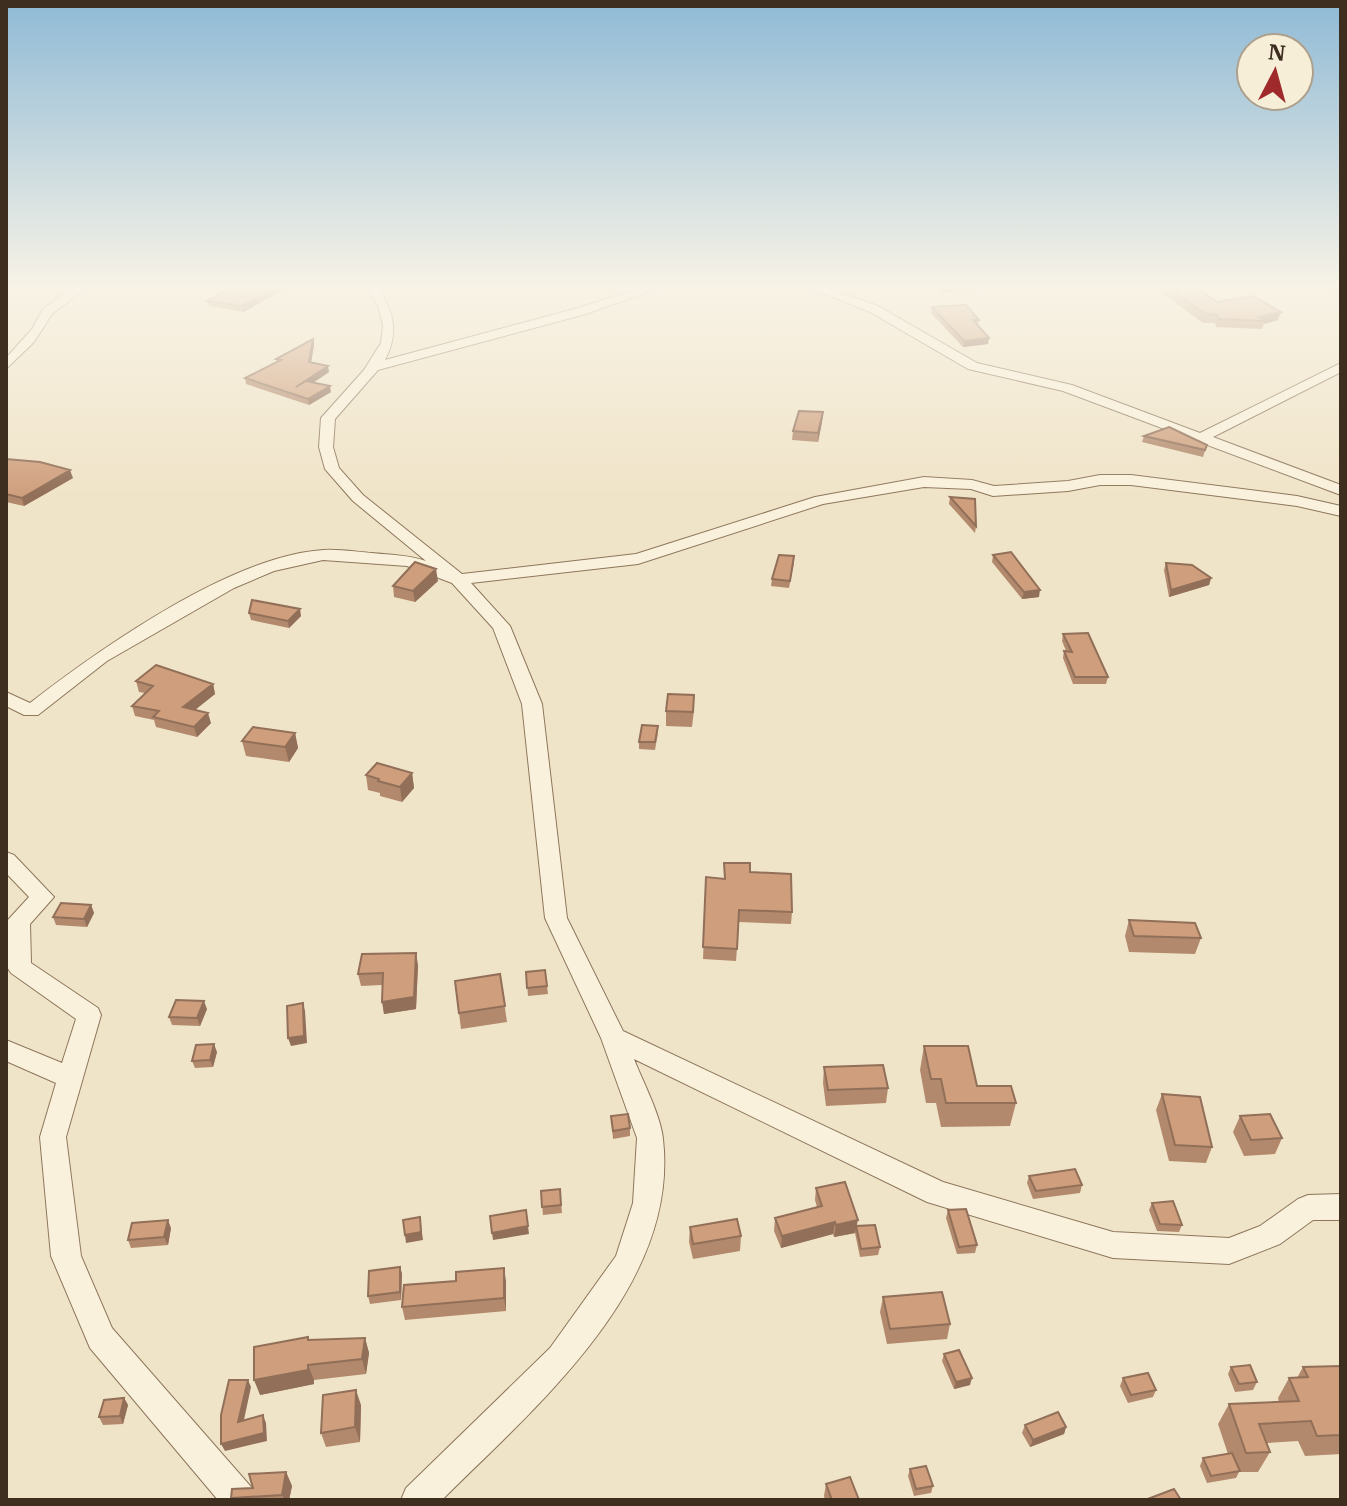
<svg xmlns="http://www.w3.org/2000/svg" width="1347" height="1506" font-family="'IBM Plex Serif',serif">
<rect width="100%" height="100%" fill="#f0e4c8"/>
<g fill="none" stroke-linecap="round" stroke-linejoin="round">
<defs>
<path id="minor" d="M77,285h13l-38,29 -18,28 -28,27v-11l26,-29 11,-20z
M365,285h12c16,26 23,46 8,75l193,-52 73,-23h17l-82,29 -208,56 -43,49 -2,28 6,21 24,27 99,79 174,-20 179,-57 109,-20 48,3 22,6 74,-5 32,-6h31l166,21 44,10v10l-44,-10 -166,-21h-31l-32,6 -75,5 -22,-7 -47,-2 -101,17 -185,60 -167,19 39,43 32,78 25,214 56,113 320,151 170,50 116,6 31,-12 38,-27 10,-4 33,-1v26h-28l-33,24 -51,20 -116,-6 -186,-56 -293,-143c9,23 27,57 29,80 17,148 -128,268 -221,361h-41l5,-12 144,-140 66,-92 17,-53 4,-65 -36,-100 -56,-120 -23,-214 -29,-76 -41,-45 -45,-17 -84,-6 -49,11 -40,17 -127,73 -69,54h-14l-18,-9v-14l24,11c71,-55 203,-148 294,-153 16,-1 33,2 48,3 19,2 37,2 54,8l-73,-60 -28,-32 -6,-22 2,-29 43,-48 17,-27 2,-18 -5,-19z
M802,285h16l60,21 99,57 95,22 128,48 141,-70v9l-128,65 128,48v10l-278,-104 -95,-22 -98,-57z
M1324,285l17,1v8z
M6,852l8,3 40,42 -24,27 1,39 67,45 3,7 -35,122 15,119 31,72 140,160 5,12h-39l-128,-152 -39,-92 -11,-119 16,-54 -50,-22v-21l56,23 14,-44 -65,-46 -4,-6 -1,-45 23,-25 -23,-24z"/>
</defs>
<!-- minor casing -->
<use href="#minor" stroke="#8d765c" stroke-width="2"/>
<!-- minor -->
<use href="#minor" fill="#faf1dc" fill-rule="evenodd"/>
</g>
<!-- wall -->
<path fill="#b2896c" d="M236,285h55l-47,27 -35,-6 -2,-5z
M935,285h69l-62,8z
M1151,285h39l27,17 61,18 -14,4 -2,5 -46,-2 -1,-4h-12z
M932,307l47,13 -1,6 10,18 -25,3 -32,-34z
M313,339l1,6 -3,18 18,9 -16,11 18,9 -22,13 -63,-21 -1,-6 32,-16 -1,-3z
M823,412l-1,10 -4,20 -26,-2 1,-9z
M1144,436l63,9 -4,12 -61,-15z
M6,459l67,19 -49,28 -18,-4z
M950,497l26,29 -1,7 -26,-29z
M993,555l46,42 -17,2 -30,-37z
M794,563l-5,25 -18,-2 1,-7z
M1166,563l45,15 -2,7 -40,12 -5,-27z
M438,581l-23,21 -21,-5 -1,-11z
M249,613l52,3 -12,12 -38,-8z
M1063,634l45,43 -2,7h-33l-10,-26 1,-7h2l-4,-10z
M136,681l77,3 2,10 -20,16 16,13 -14,14 -41,-10 -2,-7 -19,-4 -3,-10 13,-13 -6,-1z
M694,710l-2,17 -26,-1v-15z
M295,733l3,15 -9,14 -43,-6 -4,-15z
M658,733l-3,17 -16,-1v-7z
M412,773l2,15 -12,14 -22,-6v-3l-12,-3 -2,-15z
M724,863l26,9 42,40 -1,12 -52,-2 -3,39 -33,-2 3,-82 18,2z
M91,905l3,8 -7,14 -31,-2 -3,-8z
M1129,920l72,18 -6,16 -66,-2 -4,-16z
M418,965l-2,44 -32,5 -2,-29 -21,1 -3,-12z
M545,970l3,24 -20,2 -2,-24z
M500,974l7,48 -46,7 -2,-16z
M207,1009l-7,17 -28,-1 -3,-8z
M924,1046l53,40 39,17 -6,23 -69,1 -5,-24h-10l-6,-33z
M217,1052l-4,15 -18,1 -3,-7z
M824,1067l64,21 -2,15 -60,3 -3,-23z
M1162,1094l50,53 -6,16 -37,-2 -13,-51z
M611,1116l19,12v8l-17,3z
M1240,1116l42,22 -7,16 -31,2 -11,-24z
M1029,1176l53,9 -2,8 -47,6 -6,-16z
M816,1188l64,59 -2,8 -18,2 -5,-24 -21,4 -1,-3 -52,14 -7,-17 1,-13 42,-11 -2,-7z
M560,1189l2,24 -19,2 -2,-24z
M1152,1203l30,22 -3,7 -22,-1 -8,-21z
M948,1210l29,35 -2,8 -18,1 -11,-36z
M690,1227l51,9 -1,15 -47,8 -4,-17z
M171,1228l-3,17 -37,3 -3,-8z
M400,1267l2,7 -1,26 -31,4 -2,-8z
M506,1281v30l-101,9 -3,-13z
M883,1297l67,27 -3,15 -60,5 -7,-32z
M365,1338l4,15 -3,21 -52,6v4l-54,11 49,-55z
M944,1354l26,31 -16,4 -12,-28z
M1231,1367l26,15 -4,8 -18,2 -7,-18z
M1303,1367h38v87l-36,2 -7,-15 -31,2 3,9 -12,20h-19l-3,6 -29,5 -7,-17 3,-8 25,-4 -10,-30 11,-20 50,-2 -1,-4 11,-20h8z
M1123,1378l33,12 -3,7 -25,6 -8,-17z
M124,1398l4,7 -5,19 -20,1 -4,-8z
M361,1405l-1,37 -34,5 -5,-14z
M1025,1425l41,2 -2,7 -34,13 -8,-14z
M910,1469l23,17 -2,7 -17,3 -6,-20z
M286,1472l6,14 -3,14h-57l-1,-2z
M826,1484l33,16h-34l-1,-4z"/>
<!-- shaded-wall -->
<path fill="#916f58" d="M281,285h10l-47,27 -2,-6z
M943,285h61l-62,8z
M1281,312l-3,8 -14,4 1,-3 -6,-4z
M989,338l-1,6 -25,3 1,-6z
M313,339l1,6 -4,23 -1,-6z
M328,366l1,6 -32,21 -1,-6z
M330,386l1,6 -22,13 -1,-6z
M823,412l-1,10 -4,20v-9z
M70,470l3,8 -49,28 -2,-8z
M436,569l2,12 -23,21 -2,-11z
M1211,578l-2,7 -40,12 2,-7z
M1040,590l-1,7 -17,2 2,-7z
M300,609l1,7 -12,12 -1,-7z
M213,684l2,10 -29,23 -3,-10z
M208,713l3,10 -14,14 -3,-10z
M295,733l3,15 -9,14 -4,-15z
M412,773l2,15 -12,14 -2,-15z
M91,905l3,8 -7,14 -3,-8z
M416,953l2,12 -2,44 -32,5 -2,-12z
M204,1001l3,8 -7,17 -3,-8z
M303,1003l2,8 2,32 -16,3 -3,-8z
M214,1044l3,8 -4,15 -3,-7z
M420,1217l3,23 -17,3 -1,-8z
M168,1220l3,8 -3,17 -4,-8z
M858,1220l-3,13 -21,4 2,-12z
M835,1222l-2,12 -52,14 1,-12z
M528,1226l1,8 -36,6 -1,-7z
M400,1267l2,7 -1,26 -1,-8z
M504,1268l2,13v30l-2,-13z
M365,1338l4,15 -3,21 -4,-15z
M308,1365l6,15v4l-54,11 -6,-15z
M972,1378l-2,7 -16,4 2,-7z
M248,1380l3,7 -9,42 -4,-7z
M356,1390l5,15 -1,37 -5,-15z
M124,1398l4,7 -5,19 -3,-8z
M263,1415l3,8 1,18 -42,10 -4,-7z
M1066,1427l-2,7 -34,13 3,-7z
M286,1472l6,14 -3,14h-4l-3,-5z"/>
<!-- building -->
<path fill="#cf9f7d" stroke="#916f58" stroke-width="2" d="M236,285h45l-39,21 -35,-5z
M1164,285h26l7,3 20,14 36,-6 28,16 -22,5 6,4 -46,-2 -2,-4 -11,-1z
M966,305l13,15h-6l16,18 -25,3 -32,-34z
M313,339l-4,23 19,4 -32,21 10,-6 24,5 -22,13 -63,-21 36,-18 -5,-1z
M799,411l24,1 -5,21 -25,-2z
M1169,427l38,18 -2,5 -61,-14z
M6,459l34,3 30,8 -48,28 -16,-4z
M950,497l25,2 1,27z
M1011,552l29,38 -16,2 -31,-37z
M779,555l15,1 -4,25 -18,-2z
M415,562l21,7 -23,22 -20,-5z
M1166,563l26,2 19,13 -40,12z
M252,600l48,9 -12,12 -39,-8z
M1088,633l20,44h-33l-11,-26 8,1 -9,-18z
M156,665l57,19 -30,23 25,6 -14,14 -41,-10 6,-6 -27,-5 21,-20 -17,-5z
M668,694l26,1 -1,17 -27,-1z
M642,725l16,1 -3,16h-16z
M253,727l42,6 -10,14 -43,-6z
M377,763l35,10 -12,14 -22,-6 1,-2 -13,-4z
M724,863h26v9l41,2 1,38 -53,-2 -2,39 -34,-2 3,-70 19,2z
M61,903l30,2 -7,14 -31,-2z
M1129,920l66,3 6,15 -67,-2z
M416,953l-2,44 -32,5 1,-29 -25,1 4,-20z
M545,970l2,16 -20,2 -1,-16z
M500,974l5,32 -46,7 -4,-32z
M176,1000l28,1 -7,17 -28,-1z
M303,1003l1,33 -16,2 -1,-32z
M214,1044l-4,16 -18,1 4,-16z
M924,1046h44l9,40h34l5,17h-70l-5,-24h-10z
M883,1065l5,23 -60,2 -4,-23z
M1162,1094l38,3 12,50 -37,-2z
M628,1114l2,14 -17,3 -2,-15z
M1270,1114l12,24 -31,2 -11,-24z
M1075,1169l7,16 -46,6 -7,-15z
M845,1182l13,38 -22,5 -1,-3 -53,14 -7,-18 47,-12 -6,-18z
M560,1189l1,16 -19,2 -1,-16z
M1173,1201l9,24 -22,-1 -8,-21z
M966,1209l11,36 -18,2 -11,-37z
M526,1210l2,16 -36,7 -2,-17z
M420,1217l1,15 -16,3 -2,-15z
M737,1219l4,17 -48,8 -3,-17z
M168,1220l-4,17 -36,3 4,-17z
M875,1225l5,22 -19,2 -5,-23z
M400,1267v25l-32,4 1,-25z
M504,1268v30l-102,9 2,-22 52,-4v-9z
M942,1292l8,32 -60,5 -7,-32z
M308,1337v3l57,-2 -3,21 -54,6v5l-54,10v-33z
M959,1350l13,28 -16,4 -12,-28z
M1250,1365l7,17 -18,2 -8,-17z
M1340,1366l1,69 -24,1 -6,-15 -52,3 11,28 -24,1 -17,-49 70,-3 -10,-23 19,-1 -5,-10z
M1148,1373l8,17 -25,5 -8,-17z
M229,1380h19l-10,42 25,-7 1,18 -43,11v-29z
M356,1390l-1,37 -34,6 2,-38z
M124,1398l-4,18 -21,1 5,-17z
M1058,1412l8,15 -33,13 -8,-15z
M1232,1453l8,18 -29,5 -8,-18z
M926,1466l7,20 -17,3 -6,-20z
M286,1472l-4,23 -51,3 1,-9 21,-1 -4,-14z
M850,1477l9,23h-27l-6,-16z
M1174,1489l7,11h-36z"/>
<!-- sky -->
<linearGradient id="sky" x2="0" y2="1"><stop stop-color="#8fbad6"/><stop offset="0.58" stop-color="#f8f3e6"/><stop offset="1" stop-color="#f8f3e6" stop-opacity="0"/></linearGradient>
<rect width="1347" height="495" fill="url(#sky)"/>
<!-- border -->
<rect width="1347" height="1506" fill="none" stroke="#3d2e20" stroke-width="16"/>
<!-- north arrow -->
<g transform="translate(1275 72) rotate(6)"><circle r="38" fill="#f7eed8" stroke="#ada18e" stroke-width="2"/>
<path d="M0-6L14 30L0 20L-14 30Z" fill="#9e2a2b"/>
<text y="-12" font-size="22" font-weight="bold" text-anchor="middle" fill="#3d2e20">N</text>
</g>
</svg>
